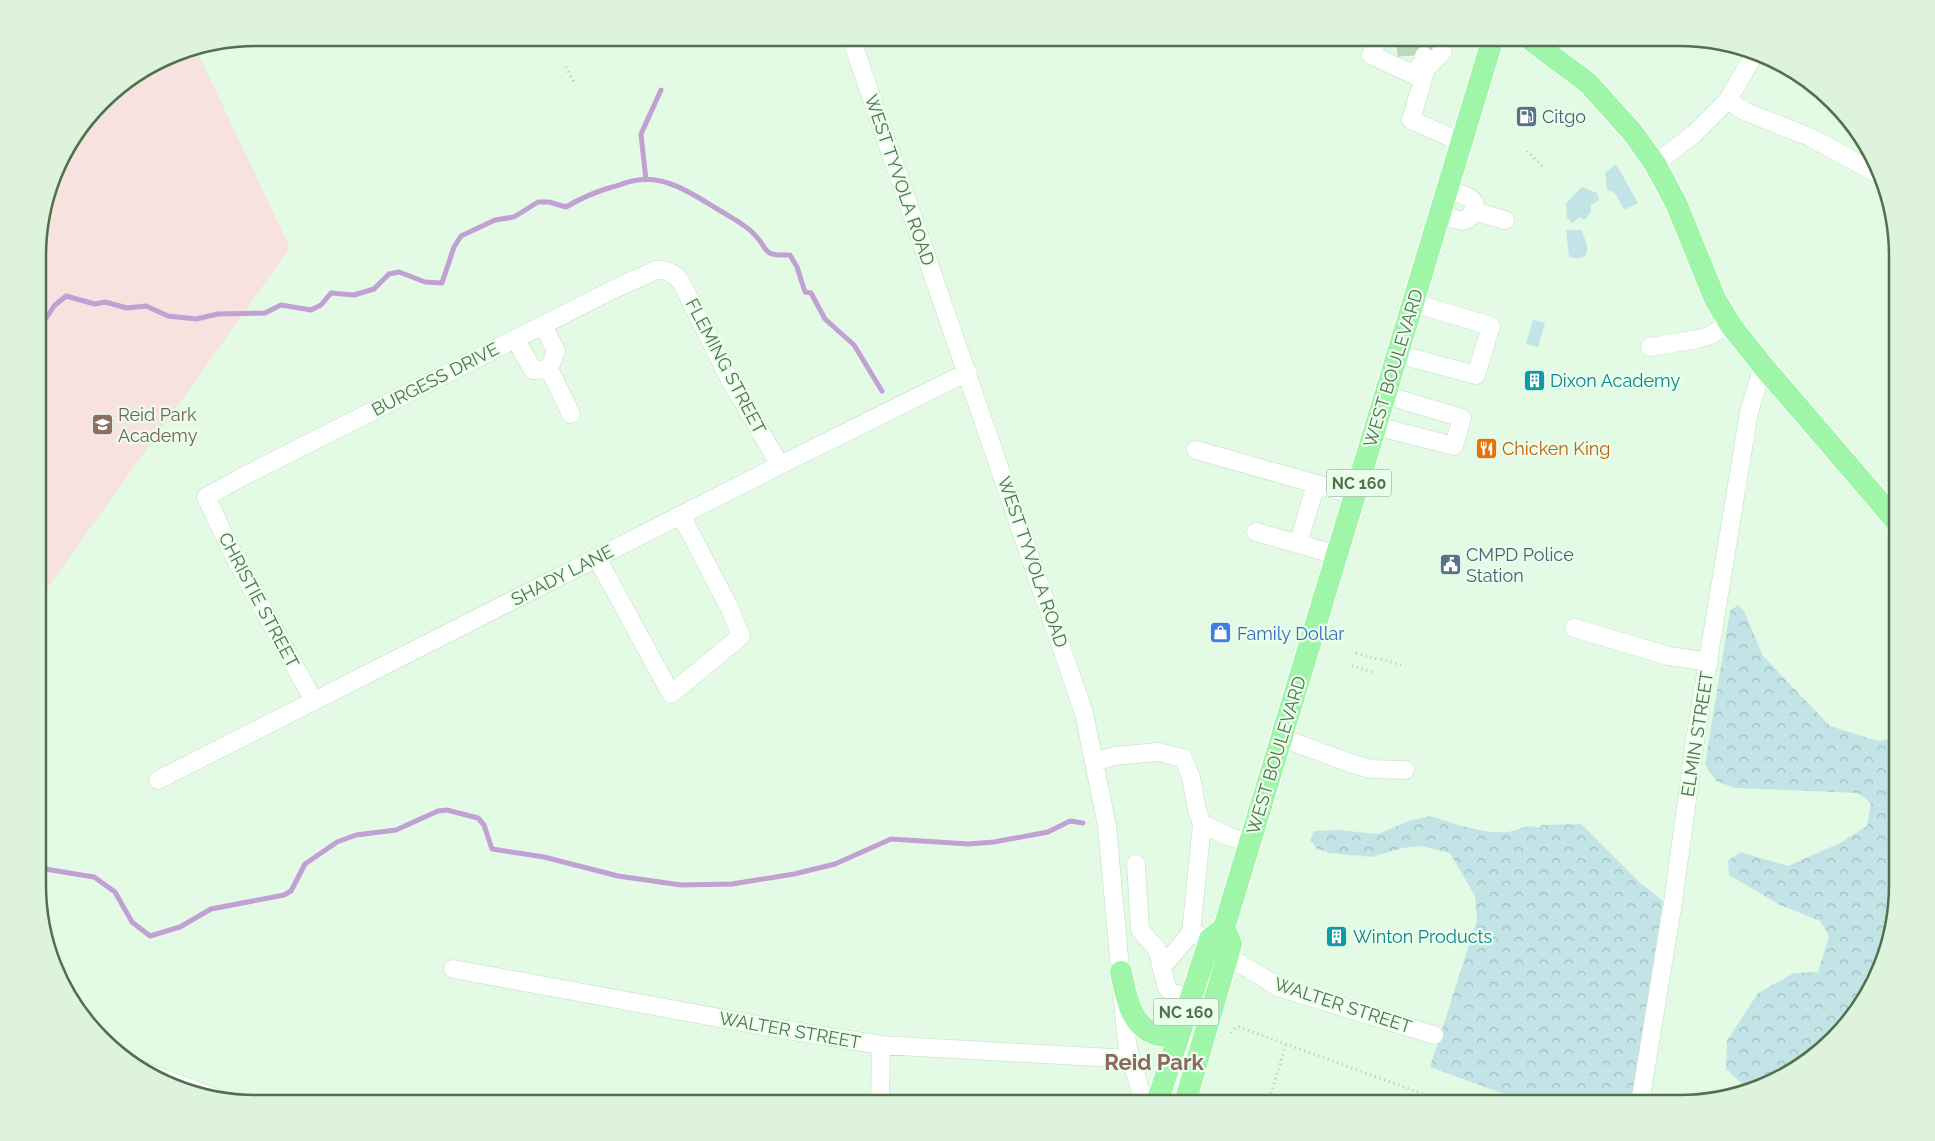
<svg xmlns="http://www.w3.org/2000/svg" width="1935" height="1141" font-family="Raleway,sans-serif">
<defs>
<pattern id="forest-crowns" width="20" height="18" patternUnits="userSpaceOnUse" patternTransform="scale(1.25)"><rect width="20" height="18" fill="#c2e4e7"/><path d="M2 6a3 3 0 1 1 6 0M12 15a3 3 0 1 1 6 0" fill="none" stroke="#a0bdbd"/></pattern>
</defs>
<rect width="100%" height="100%" fill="#e3fbe5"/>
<!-- education -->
<path fill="#f7e2e0" d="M196,49l94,199 -251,352v-372l21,-69 52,-67 61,-38z"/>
<!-- forest -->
<path fill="url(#forest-crowns)" d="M1738,605l6,6 19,45 67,70 48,15 19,-3v161l-29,96 -35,45 -44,34 -44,13 -19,-18 1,-28 31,-48 36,-20 24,-1 11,-36 -9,-15 -40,-16 -51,-30 -1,-14 12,-9 48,14 52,-23 27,-17 4,-23 -13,-10 -123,-5 -19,-7 -11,-17 25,-153z
M1430,816c24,7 50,18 76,16 15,-1 16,-9 34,-4l1,-3 40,-1 57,57 25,20 -32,202h-102l-99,-36 47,-147 -2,-24 -25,-43 -29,-7 -19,2 -30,9 -42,-4 -13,-4 -7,-9 4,-9 25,-1 39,4 31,-13z"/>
<!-- green -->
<path fill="#c2e4e7" d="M1616,164l22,39 -14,7 -9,-17 -8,-3 -2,-17z
M1582,187l15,6 2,7 -8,5v7l-7,8 -5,-3 -6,6 -6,-5 -1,-15z
M1566,230h15c7,14 13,33 -12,27z
M1533,320l12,3 -7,24 -12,-3z"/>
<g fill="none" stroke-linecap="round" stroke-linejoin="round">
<!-- stream -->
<path stroke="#c1a0d4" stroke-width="5" d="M646,180l-5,-46 20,-44
M39,329l15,-23 12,-10 29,8 10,-2 22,6 19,-2 22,10 28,3 22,-5 47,-1 16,-8 30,5 10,-5 10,-12 23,2 20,-6 15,-15 10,-2 26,10 17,1 12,-36 7,-11 34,-16 19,-3 24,-15h11l17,5c15,-9 29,-15 46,-20 8,-2 17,-6 26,-7 28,-5 58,16 81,30 11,7 26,14 35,24 16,16 6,22 36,21l7,12 8,25 6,1 14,26 29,26 28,46
M39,868l55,9 21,15 17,30 18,14 30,-9 31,-18 73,-14 7,-4 14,-27 32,-22 19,-7 40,-5 42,-19 9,-1 31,8 6,7 8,24 52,8 74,19 63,9 51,-1 62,-10 41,-10 56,-25 77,5 26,-2 54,-10 22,-11 13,2"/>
<!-- minor-tunnel -->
<path stroke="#bed8be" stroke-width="18" stroke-dasharray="18 9" stroke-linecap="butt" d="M1405,38l2,23
M1423,38l1,18
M1442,38l1,13"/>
<defs>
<path id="minor" d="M851,38l233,675 23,113 20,218 17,59
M1379,38l-8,17 52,24
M1424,56l2,13 -15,51 50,22
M1419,66l7,3 17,-18
M1728,100l16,11 68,27 64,35
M1655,164l39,-30 34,-34 27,-47
M1473,211l32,9
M1439,215l23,6 6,-2 5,-8 1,-9 -4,-4 -23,-10
M515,339l18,31 16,-1 7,-18 -13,-26
M1650,347l48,-8 13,-4 19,-12
M1397,354l79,21 15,-49 -78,-23
M549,369l22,45
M1376,426l78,20 8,-28 -77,-23
M1196,450l159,45
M1256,532l81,23
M1298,544l18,-60
M597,558l74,136 70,-58 -11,-27 -49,-94
M1574,628l95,28 40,6
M314,701l-78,-141 -30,-63 36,-20 370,-187 44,-20c11,-1 19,4 25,12l49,98 50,85
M1282,738l68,25 21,6 34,1
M1094,762l20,-6 44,-4 25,6 8,19 6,33 5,14
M158,780l622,-315 188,-93
M1136,864l4,66 17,19 10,39 4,4 20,6
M1191,933l11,-109 28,13 20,5
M1227,960l12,3 41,25 154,47
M1162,967l29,-34 12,4
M453,969l316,58 112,18 250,14
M143,1071l73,27
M880,1103l1,-58
M1640,1103l33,-201 23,-168 53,-322 14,-46"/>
<path id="major" d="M1528,38l60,45 45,50 22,31 21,39 39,96 17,28 31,39 134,156
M1121,972c5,23 9,53 34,62 8,3 16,2 24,2
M1157,1103l53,-164 14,-11 269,-890
M1185,1103l46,-159 -7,-16"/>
</defs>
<!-- minor casing -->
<use href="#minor" stroke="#c1debf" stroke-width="19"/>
<!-- major casing -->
<use href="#major" stroke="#fff" stroke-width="24"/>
<!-- path -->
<path stroke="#a6d3a0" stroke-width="3" stroke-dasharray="1 4" stroke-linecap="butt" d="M386,38l9,12
M566,67l9,18
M1527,151l15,15
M1356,653l24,7
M1381,659l24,7
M1352,666l24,7
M1231,1033l4,-5 4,-1 209,76
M1268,1103l18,-59"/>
<!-- minor -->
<use href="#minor" stroke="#fff" stroke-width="18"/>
<!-- major -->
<use href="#major" stroke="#9ff6a8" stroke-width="22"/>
</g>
<!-- icons -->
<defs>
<symbol id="fuel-square" viewBox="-11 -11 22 22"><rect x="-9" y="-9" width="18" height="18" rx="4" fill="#5c6f8a" stroke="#e9feeb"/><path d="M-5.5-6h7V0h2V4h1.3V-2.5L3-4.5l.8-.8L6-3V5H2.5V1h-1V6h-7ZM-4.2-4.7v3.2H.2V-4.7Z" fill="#fff"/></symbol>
<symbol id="building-square" viewBox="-11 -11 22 22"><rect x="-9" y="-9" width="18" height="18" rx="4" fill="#0f9aa8" stroke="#e9feeb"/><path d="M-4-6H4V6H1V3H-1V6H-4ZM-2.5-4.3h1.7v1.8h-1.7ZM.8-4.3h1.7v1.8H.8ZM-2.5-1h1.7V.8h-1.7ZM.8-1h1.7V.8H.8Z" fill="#fff"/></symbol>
<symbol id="school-square" viewBox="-11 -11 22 22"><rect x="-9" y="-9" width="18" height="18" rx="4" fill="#8d6e63" stroke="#e9feeb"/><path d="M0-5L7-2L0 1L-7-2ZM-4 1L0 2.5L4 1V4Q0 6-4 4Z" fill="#fff"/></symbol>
<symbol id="restaurant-square" viewBox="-11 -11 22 22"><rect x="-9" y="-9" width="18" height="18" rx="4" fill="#e8710a" stroke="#e9feeb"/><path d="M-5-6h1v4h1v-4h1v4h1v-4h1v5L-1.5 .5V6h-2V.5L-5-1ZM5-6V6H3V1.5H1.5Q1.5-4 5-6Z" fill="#fff"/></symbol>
<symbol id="civic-square" viewBox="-11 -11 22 22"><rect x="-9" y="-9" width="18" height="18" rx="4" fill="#5c6f8a" stroke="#e9feeb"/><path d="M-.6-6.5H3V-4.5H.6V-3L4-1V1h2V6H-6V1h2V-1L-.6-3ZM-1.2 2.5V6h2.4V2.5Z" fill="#fff"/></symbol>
<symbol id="shop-square" viewBox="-11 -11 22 22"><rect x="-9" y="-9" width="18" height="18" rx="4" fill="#3f7fe0" stroke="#e9feeb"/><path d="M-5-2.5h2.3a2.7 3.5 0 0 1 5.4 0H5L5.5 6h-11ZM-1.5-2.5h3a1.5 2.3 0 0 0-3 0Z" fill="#fff"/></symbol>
</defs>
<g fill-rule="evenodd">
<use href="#fuel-square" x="1514" y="104" width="25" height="25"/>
<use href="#building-square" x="1522" y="368" width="25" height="25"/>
<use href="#school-square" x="90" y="412" width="25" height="25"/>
<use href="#restaurant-square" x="1474" y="436" width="25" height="25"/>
<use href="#civic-square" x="1438" y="552" width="25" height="25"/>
<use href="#shop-square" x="1208" y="620" width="25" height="25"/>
<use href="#building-square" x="1324" y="924" width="25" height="25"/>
</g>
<g text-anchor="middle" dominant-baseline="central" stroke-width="4.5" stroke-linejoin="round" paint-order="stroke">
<!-- shield labels -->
<g fill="#e9feeb" stroke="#7f9b7b" stroke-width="1">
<rect x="1326.5" y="469.5" width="65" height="27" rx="4"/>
<rect x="1153.5" y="998.5" width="65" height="27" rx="4"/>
</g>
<g font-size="16" font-weight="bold" fill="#51714b">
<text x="1359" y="483">NC 160</text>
<text x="1186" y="1012">NC 160</text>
</g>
<!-- service labels -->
<g font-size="18" fill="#4e5e75" stroke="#e9feeb" text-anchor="start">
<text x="1542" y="116">Citgo</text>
<text x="1466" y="554">CMPD Police<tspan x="1466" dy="21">Station</tspan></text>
</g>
<!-- street labels -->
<g font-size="18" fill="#51714b" stroke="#e9feeb">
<text transform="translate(900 180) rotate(71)">WEST TYVOLA ROAD</text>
<text transform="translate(726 366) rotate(62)">FLEMING STREET</text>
<text transform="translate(1393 368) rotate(-73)">WEST BOULEVARD</text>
<text transform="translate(435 379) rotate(-27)">BURGESS DRIVE</text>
<text transform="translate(1033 562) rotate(71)">WEST TYVOLA ROAD</text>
<text transform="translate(562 575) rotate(-27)">SHADY LANE</text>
<text transform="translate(259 600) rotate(62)">CHRISTIE STREET</text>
<text transform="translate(1697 734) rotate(-81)">ELMIN STREET</text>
<text transform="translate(1276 755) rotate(-73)">WEST BOULEVARD</text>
<text transform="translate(1343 1005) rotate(18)">WALTER STREET</text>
<text transform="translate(790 1030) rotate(10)">WALTER STREET</text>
</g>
<!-- culture labels -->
<g font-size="18" fill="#0d838f" stroke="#e9feeb" text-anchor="start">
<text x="1550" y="380">Dixon Academy</text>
<text x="1353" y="936">Winton Products</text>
</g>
<!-- education labels -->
<g font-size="18" fill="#785e54" stroke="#e9feeb" text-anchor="start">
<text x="118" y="414">Reid Park<tspan x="118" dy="21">Academy</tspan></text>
</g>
<!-- food labels -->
<g font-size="18" fill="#c56008" stroke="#e9feeb" text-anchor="start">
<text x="1502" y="448">Chicken King</text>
</g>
<!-- shop labels -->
<g font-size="18" fill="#366cbe" stroke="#e9feeb" text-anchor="start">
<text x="1237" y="633">Family Dollar</text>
</g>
<!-- district labels -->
<g font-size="22" font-weight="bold" fill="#8d6862" stroke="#e9feeb">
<text x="1154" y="1062">Reid Park</text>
</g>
</g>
<!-- crop -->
<path d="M0 0H1935V1141H0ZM256 46H1679A210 210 0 0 1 1889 256V885A210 210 0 0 1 1679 1095H256A210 210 0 0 1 46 885V256A210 210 0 0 1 256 46Z" fill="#ddf3de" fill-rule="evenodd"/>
<path fill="none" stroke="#51714b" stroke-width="2.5" d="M256 46H1679A210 210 0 0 1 1889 256V885A210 210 0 0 1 1679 1095H256A210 210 0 0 1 46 885V256A210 210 0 0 1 256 46Z"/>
</svg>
